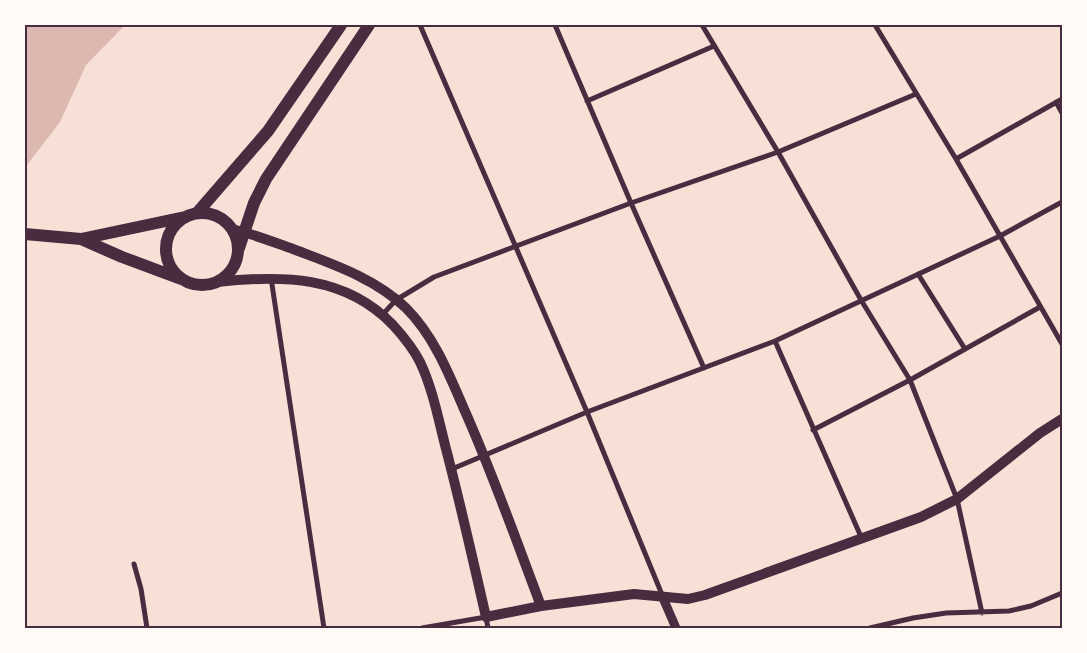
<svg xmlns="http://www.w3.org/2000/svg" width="1087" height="653" font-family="Quicksand,sans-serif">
<rect width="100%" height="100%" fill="#f7e1d7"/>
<!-- water -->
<path fill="#dcb8b0" d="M25,25h100l-39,40 -26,57 -33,43v27l-2,4z"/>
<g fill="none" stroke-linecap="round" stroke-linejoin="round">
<!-- minor -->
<path stroke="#4a2c40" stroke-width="5" d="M420,25l167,387 76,185
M555,25l76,178 73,165
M702,25l76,127 83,148 49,80 47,119 25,114
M875,25l81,134 106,185
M587,101l127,-55
M1056,102l6,11
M956,159l106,-60
M918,274l47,75
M271,278l53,350
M383,314l13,-14 38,-23 197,-74 147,-51 138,-58
M775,341l87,198
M813,430l97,-50 130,-73
M452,469l135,-57 188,-71 225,-105 62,-34
M134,564l7,25 6,39
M422,628l64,-11 2,11
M870,628l43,-10 33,-5 63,-2 22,-5 31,-13"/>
<!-- tertiary -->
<path stroke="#4a2c40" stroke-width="9" d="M663,598l13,30"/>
<!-- secondary -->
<path stroke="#4a2c40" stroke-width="10" d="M232,229c21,5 41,13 61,20 39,15 82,29 113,59 28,28 43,66 58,101 29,65 52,131 77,197
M217,282c65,-7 128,-7 176,43 10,11 20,23 27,37 12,25 18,55 25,83 15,57 28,115 41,172l55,-11 93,-12 54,5 17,-4 216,-78 36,-18 83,-66 22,-14"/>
<!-- primary -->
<path stroke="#4a2c40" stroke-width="12" d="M197,213l71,-82 73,-106
M166 249a36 36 0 1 1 72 0a36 36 0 1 1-72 0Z
M25,234l56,5 104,-22
M81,239l41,18 59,22
M239,248l15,-45 12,-24 103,-154"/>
</g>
<!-- border -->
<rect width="1087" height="653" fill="none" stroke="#fffaf5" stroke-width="52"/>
<rect x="26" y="26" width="1035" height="601" fill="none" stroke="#4a2c40" stroke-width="2"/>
</svg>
